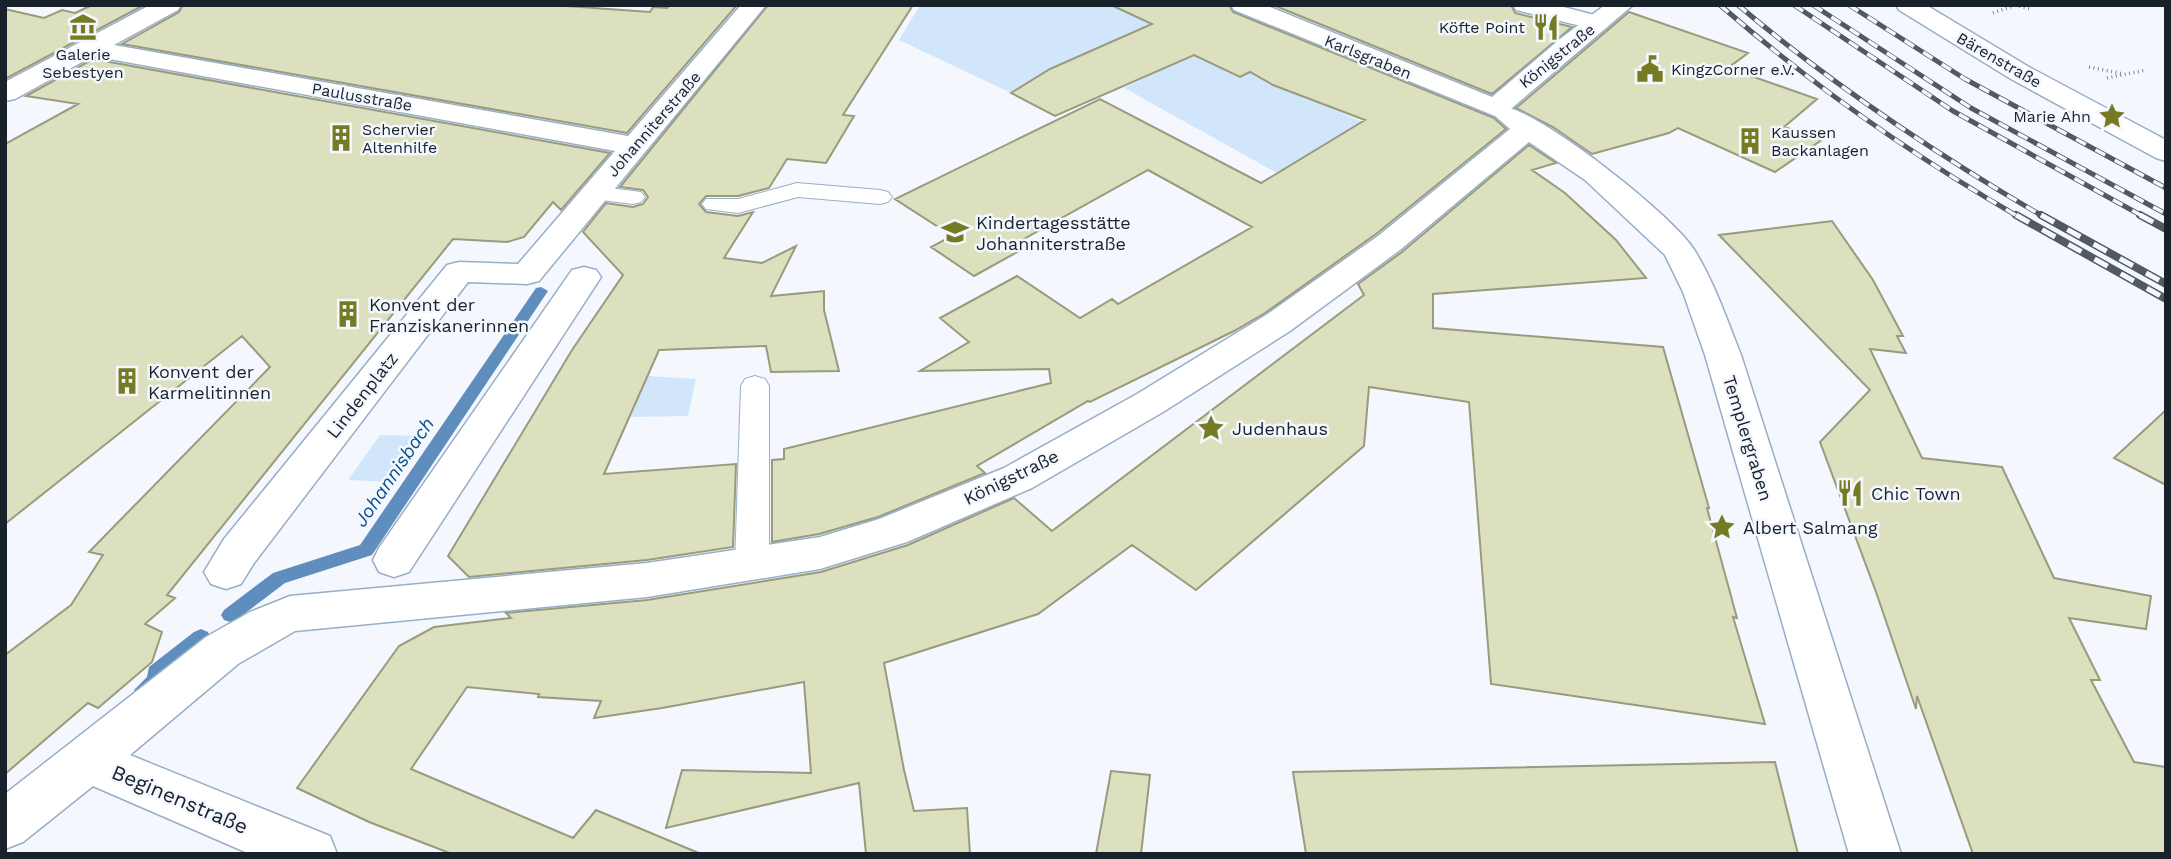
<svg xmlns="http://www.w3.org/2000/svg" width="2171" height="859" font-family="'Work Sans',sans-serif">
<rect width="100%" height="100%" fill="#f4f8fe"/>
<!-- green -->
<path fill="#d2e6fb" d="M920,5h191l43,20 -11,6 97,45 10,-4 153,68 -108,22 -18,11 -153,-85 48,-23 -53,-26 -70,30 -38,24 -112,-53z
M647,376l49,3 -8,37 -57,1z
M380,435l40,1 -30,46 -42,-2z"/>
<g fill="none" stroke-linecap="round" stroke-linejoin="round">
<!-- stream -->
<path fill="#5f8ebe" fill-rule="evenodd" d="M541,287l7,4 -176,264 -87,28 -49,37 -6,2 -6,-2 -3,-5 3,-5 49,-37 87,-28 176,-257z
M201,629l7,3 2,5 -2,5 -42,34 -2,10 -13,10 -7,2 -7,-2 -3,-6 13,-13 2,-10 45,-35z"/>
</g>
<!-- building -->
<path fill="#dce0bf" stroke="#989b7c" stroke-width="2" d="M92,5h52l-139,74v-70l39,9 18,-8 13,3z
M183,5h369l98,7 3,-5 14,1 3,-3h67l-110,128 -505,-89 57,-32z
M768,5h145l-70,110 11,1 -28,47 -39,-4 -18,29 -31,8h-32l-7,8 7,8 32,4 15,-4 -29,46 38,5 34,-17 -25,50 53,-5v19l15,61 -68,1 -5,-26 -107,4 -55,124 132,-10 -3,83 -86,13 -178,17 -21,-21 124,-206 51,-75 -40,-43 23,-29 27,4 10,-3 5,-7 -5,-7 -23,-3z
M1111,5h118l4,7 261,106 12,11 -130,105 -111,79 -31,18 -144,71 -2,-1 -111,65 8,7 -107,44 -59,17 -47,8v-82l12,-1v-10l267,-66 -2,-14 -129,2 49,-29 -29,-24 77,-42 63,42 32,-19 6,5 134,-77 -104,-57 -135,75 8,5 -47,26 -43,-29 21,-11 -57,-37 205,-100 161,84 104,-63 -92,-35 -23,-13 -10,5 -46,-22 -139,61 -44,-23 39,-24 102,-45z
M1273,5h238l4,8 57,14 -80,67z
M1629,12l119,41 -20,15 89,31 -33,28 39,12 -48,33 -97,-44 -9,5 -77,21 -39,-27 -37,-19z
M93,59l517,94 -49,57 -8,-8 -29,35 -17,5 -54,-3 -286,356 8,3 -30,26 17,8 -10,30 -54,46 -10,-5 -83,71v-119l66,-50 32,-50 -14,-3 181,-185 -28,-31 -237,188v-380l73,-40 -52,-8z
M1529,145l27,18 -24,7 33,23 51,47 30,38 -213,16v34l230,19 46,161h-2l30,110 -4,-1 32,107 -274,-40 -22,-282 -100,-15 -5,59 -168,144 -64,-45 -94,69 -154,49 20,107 10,41 53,-3 3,46h-104l-7,-71 -193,45 16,-58 129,3 -7,-91 -142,26 -68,10 7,-17 -63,-4 1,-3 -72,-7 -56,82 162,69 23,-28 105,44h-249l-83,-32 -72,-34 102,-142 35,-19 77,-9 -5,-5 141,-13 174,-28 87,-27 106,-47 38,33 312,-236 -6,-11 44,-32z
M1832,221l41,59 30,56h-6l9,17 -36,-4 52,109 80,9 52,111 97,18 -5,33 -77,-11 31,62h-9l43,82 32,5v87h-193l-56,-158 -1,13 -40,-117 -56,-150 50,-52 -151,-155z
M2166,410v75l-52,-27z
M1775,762l23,92h-492l-13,-82z
M1111,771l39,4 -9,79h-45z"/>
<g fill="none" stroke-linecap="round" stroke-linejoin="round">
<defs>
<path id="lane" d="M797,183l83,7 8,2 4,5 -4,5 -8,2 -82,-7 -60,16 -32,-4 -4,-5 4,-5h32z
M594,186l47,6 4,5 -4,5 -8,2 -47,-6 -4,-5 4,-5z
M755,376l10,3 4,7v179l-5,9 -12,4 -12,-4 -5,-9 6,-179 4,-7z"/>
<path id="street" d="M150,5h31l-3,5 -64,35 514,91 113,-131h25l-227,276 -12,3 -59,-2 -214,281 -13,21 -15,5 -15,-5 -7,-12 20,-33 223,-274 12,-3 59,2 97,-113 -522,-95 -78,43 -10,2v-19z
M1513,5h43l50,13 3,5 -3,5 -9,2 -81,-20z
M1896,5h30l103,62 137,73v21l-10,-3 -145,-79 -112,-69z
M1509,108c38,9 166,109 186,143 20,33 32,69 46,104l160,499h-52l-144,-499 -22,-63 -18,-37 -80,-75 -56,-38 -129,108 -110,81 -127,81 -131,76 -125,54 -87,27 -173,28 -352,34 -57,33 -108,91 200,81 7,18h-87l-157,-68 -70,56 -18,7v-55l201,-157 44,-25 40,-16 357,-33 173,-26 59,-18 125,-51 133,-74 129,-79 112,-79 132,-107 -15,-13 4,-6z
M584,267l12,3 5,7 -192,295 -15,5 -15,-5 -6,-12 6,-12 193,-278z"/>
<path id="secondary" d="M1231,5h34l227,92 68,-58 45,-34h28l-128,109 -10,2 -261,-106z"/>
</defs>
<!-- lane casing -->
<use href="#lane" stroke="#97aec6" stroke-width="2"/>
<!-- street casing -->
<use href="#street" stroke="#97aec6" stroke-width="3"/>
<!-- secondary casing -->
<use href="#secondary" stroke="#97aec6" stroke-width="3"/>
<!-- path -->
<path stroke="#838a91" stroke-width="3.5" stroke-dasharray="1 3.5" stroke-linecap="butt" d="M2015,5l16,4
M1993,13l23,-8
M2089,67l35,7
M2107,78l39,-8"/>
<!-- lane -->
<use href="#lane" fill="#fff" fill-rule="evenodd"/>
<!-- street -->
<use href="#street" fill="#fff" fill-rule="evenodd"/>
<!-- secondary -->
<use href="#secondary" fill="#fff" fill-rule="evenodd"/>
<defs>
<path id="rail-far1" d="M1720,5c93,81 192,150 299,212
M1738,5c96,81 198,149 306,212
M1794,5l159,106 191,106
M1813,5l158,103 195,106
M1849,5l116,74 201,109"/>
<path id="rail" d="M2016,215l150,84
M2041,215l125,69
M2140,215l26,14"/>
</defs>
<!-- rail-far1 casing -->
<use href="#rail-far1" stroke="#515961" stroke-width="5"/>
<!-- rail casing -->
<use href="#rail" stroke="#515961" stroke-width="8"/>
<!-- rail-far1 -->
<use href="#rail-far1" stroke="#f4f8fe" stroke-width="3.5" stroke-dasharray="11" stroke-linecap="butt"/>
<!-- rail -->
<use href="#rail" stroke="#f4f8fe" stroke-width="5" stroke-dasharray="15" stroke-linecap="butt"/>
</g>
<!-- icons -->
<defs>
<symbol id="museum-bare" viewBox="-9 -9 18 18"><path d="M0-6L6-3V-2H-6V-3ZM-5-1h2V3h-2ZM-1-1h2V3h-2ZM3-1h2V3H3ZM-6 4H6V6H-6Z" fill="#757a23" stroke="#f4f8fe" stroke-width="2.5" paint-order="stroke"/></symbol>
<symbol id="restaurant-bare" viewBox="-9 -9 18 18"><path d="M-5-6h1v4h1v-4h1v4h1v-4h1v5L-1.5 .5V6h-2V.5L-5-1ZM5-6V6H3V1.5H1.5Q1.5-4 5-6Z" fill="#757a23" stroke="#f4f8fe" stroke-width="2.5" paint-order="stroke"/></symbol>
<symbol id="civic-bare" viewBox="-9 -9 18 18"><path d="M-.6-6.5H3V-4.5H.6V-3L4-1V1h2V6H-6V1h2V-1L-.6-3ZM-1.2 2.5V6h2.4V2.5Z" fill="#757a23" stroke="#f4f8fe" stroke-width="2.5" paint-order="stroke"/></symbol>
<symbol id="sight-bare" viewBox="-9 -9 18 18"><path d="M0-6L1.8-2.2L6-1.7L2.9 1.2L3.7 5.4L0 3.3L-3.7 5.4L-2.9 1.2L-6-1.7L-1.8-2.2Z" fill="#757a23" stroke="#f4f8fe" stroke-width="2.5" paint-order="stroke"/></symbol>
<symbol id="building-bare" viewBox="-9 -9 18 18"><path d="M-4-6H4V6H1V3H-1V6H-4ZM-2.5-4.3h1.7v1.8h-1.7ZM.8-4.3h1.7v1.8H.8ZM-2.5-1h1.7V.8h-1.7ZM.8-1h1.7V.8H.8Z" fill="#757a23" stroke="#f4f8fe" stroke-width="2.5" paint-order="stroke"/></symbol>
<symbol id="school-bare" viewBox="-9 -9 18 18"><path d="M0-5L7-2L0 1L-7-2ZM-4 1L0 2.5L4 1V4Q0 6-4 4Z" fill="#757a23" stroke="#f4f8fe" stroke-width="2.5" paint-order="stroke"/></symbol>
</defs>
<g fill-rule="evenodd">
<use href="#museum-bare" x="64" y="8" width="38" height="38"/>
<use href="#restaurant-bare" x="1527" y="8" width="38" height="38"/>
<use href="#civic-bare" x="1631" y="50" width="38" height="38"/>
<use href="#sight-bare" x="2093" y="97" width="38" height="38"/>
<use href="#building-bare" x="322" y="119" width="38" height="38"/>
<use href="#building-bare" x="1731" y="122" width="38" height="38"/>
<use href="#school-bare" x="936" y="213" width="38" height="38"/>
<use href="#building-bare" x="329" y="295" width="38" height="38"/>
<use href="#building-bare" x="108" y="362" width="38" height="38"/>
<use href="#sight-bare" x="1192" y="409" width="38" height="38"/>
<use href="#restaurant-bare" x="1831" y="474" width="38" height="38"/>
<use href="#sight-bare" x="1703" y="508" width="38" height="38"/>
</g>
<g text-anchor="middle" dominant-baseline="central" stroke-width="5" stroke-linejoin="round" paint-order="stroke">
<!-- far-poi labels -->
<g font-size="16" fill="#19222b" stroke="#f4f8fe" text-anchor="start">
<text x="1525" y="27" text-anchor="end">Köfte Point</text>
<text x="83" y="54" text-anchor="middle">Galerie<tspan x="83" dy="18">Sebestyen</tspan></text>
<text x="1671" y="69">KingzCorner e.V.</text>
<text x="2091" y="116" text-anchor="end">Marie Ahn</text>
<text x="362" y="129">Schervier<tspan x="362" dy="18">Altenhilfe</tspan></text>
<text x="1771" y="132">Kaussen<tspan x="1771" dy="18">Backanlagen</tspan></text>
</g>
<!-- far-street labels -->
<g font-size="16" fill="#19222b" stroke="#f4f8fe">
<text transform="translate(1557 56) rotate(-39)">Königstraße</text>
<text transform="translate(1368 57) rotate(22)">Karlsgraben</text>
<text transform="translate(1999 60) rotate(30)">Bärenstraße</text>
<text transform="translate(362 97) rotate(10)">Paulusstraße</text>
<text transform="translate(654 124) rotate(-49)">Johanniterstraße</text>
</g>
<!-- poi labels -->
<g font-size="18" fill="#19222b" stroke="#f4f8fe" text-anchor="start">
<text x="976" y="222">Kindertagesstätte<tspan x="976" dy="21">Johanniterstraße</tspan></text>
<text x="369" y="304">Konvent der<tspan x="369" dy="21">Franziskanerinnen</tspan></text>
<text x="148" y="371">Konvent der<tspan x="148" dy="21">Karmelitinnen</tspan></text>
<text x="1232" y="428">Judenhaus</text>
<text x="1871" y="493">Chic Town</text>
<text x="1743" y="527">Albert Salmang</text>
</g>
<!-- street labels -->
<g font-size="18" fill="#19222b" stroke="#f4f8fe">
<text transform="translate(362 395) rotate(-52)">Lindenplatz</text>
<text transform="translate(1748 438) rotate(73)">Templergraben</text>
<text transform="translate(1011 477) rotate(-26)">Königstraße</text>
</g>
<!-- water labels -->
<g font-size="19" font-style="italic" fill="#094f89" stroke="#f4f8fe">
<text transform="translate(394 472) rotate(-56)">Johannisbach</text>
</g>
<!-- near-street labels -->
<g font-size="21" fill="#19222b" stroke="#f4f8fe">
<text transform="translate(180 799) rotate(23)">Beginenstraße</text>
</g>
</g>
<!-- border -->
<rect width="2171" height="859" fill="none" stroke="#19222b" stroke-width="14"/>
</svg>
